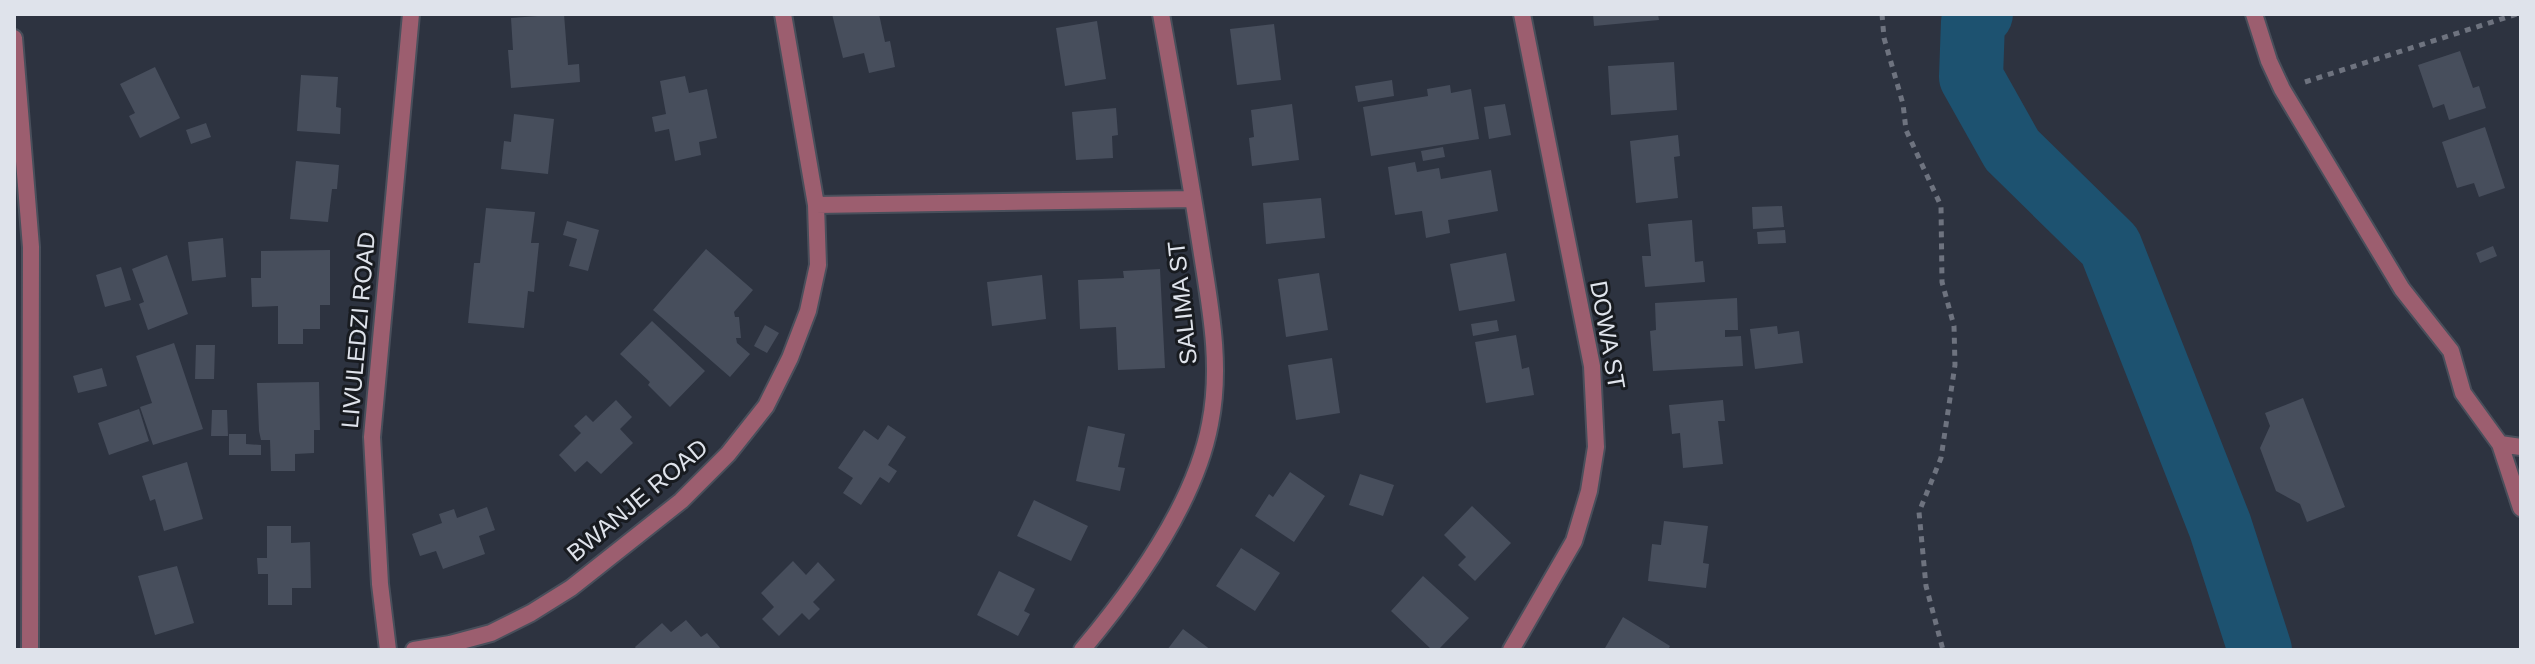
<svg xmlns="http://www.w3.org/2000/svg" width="2535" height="664" font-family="Arial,sans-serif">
<rect width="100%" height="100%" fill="#2d3340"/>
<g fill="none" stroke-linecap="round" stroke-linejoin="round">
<!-- river -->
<path stroke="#1d5270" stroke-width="64" d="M1981,14l-8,8 -2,55 41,73 98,96 110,280 40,124"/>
</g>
<!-- building -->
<path fill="#474e5c" d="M564,14l4,51 11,-1 1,18 -69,6 -3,-38h5l-2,-32z
M832,14h47l6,28 5,-1 5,26 -26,6 -5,-20 -21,5z
M1593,14h65l1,6 -65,6z
M1097,21l9,58 -41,7 -9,-58z
M1274,24l7,56 -44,5 -7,-56z
M2460,51l13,37 6,-2 7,22 -37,12 -5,-16 -11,4 -15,-43z
M1674,62l3,48 -66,5 -3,-49z
M155,67l25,51 -40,20 -11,-22 6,-3 -15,-29z
M301,75l37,2 -2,30 5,1 -1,26 -43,-3z
M685,76l4,17 18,-4 10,49 -18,4 2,13 -26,6 -6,-32 -14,3 -3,-15 14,-3 -6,-33z
M1392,80l2,16 -36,6 -3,-16z
M1450,85l1,8 20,-4 8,50 -108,17 -8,-49 65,-11 -1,-7z
M1292,104l7,56 -47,6 -3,-28 5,-1 -3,-27z
M1505,104l6,31 -22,4 -5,-32z
M1116,108l2,27 -6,1 1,22 -37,2 -4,-48z
M514,114l40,5 -6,55 -47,-5 3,-28 7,1z
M206,123l5,14 -20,7 -5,-14z
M2485,127l20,61 -26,9 -5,-14 -17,5 -15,-46z
M1678,135l2,21 -6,1 4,41 -42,5 -6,-62z
M1443,147l2,10 -22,4 -2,-10z
M296,161l43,4 -2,24h-5l-4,33 -38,-3z
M1415,162l2,10 22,-4 2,11 50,-9 7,41 -50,9 2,13 -24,5 -4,-27 -27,4 -7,-48z
M1321,198l4,40 -59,6 -3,-41z
M1782,206l2,21 -31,2 -1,-22z
M486,208l49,4 -4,31h8l-5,49 -6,-1 -4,37 -56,-5 6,-60h6z
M1692,220l3,42 8,-1 2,21 -60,5 -3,-31h9l-3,-32z
M567,221l32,9 -11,41 -19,-5 8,-27 -14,-4z
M1785,230l1,13 -28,1 -1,-12z
M223,238l3,39 -34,4 -4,-39z
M2493,246l4,10 -17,7 -4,-10z
M706,249l47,41 -19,22 1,5h4l2,21h-5l1,5 13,11 -20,23 -77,-67z
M330,250v55h-10v24h-17v15h-25v-38l-26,1 -1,-29h10v-27z
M1506,253l9,48 -56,10 -9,-47z
M167,255l21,59 -40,16 -9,-26 5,-2 -12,-33z
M121,267l10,33 -26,7 -9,-32z
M1160,269l5,99 -47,2 -2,-43 -36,2 -2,-49 46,-2 -1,-7z
M1319,273l9,57 -42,7 -8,-58z
M1042,275l4,44 -54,7 -5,-44z
M1737,298l1,32h-13v7l16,-1 2,30 -90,5 -3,-40 6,-1 -1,-27z
M1497,320l2,11 -26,5 -2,-12z
M652,321l53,50 -35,36 -22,-22 2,-3 -30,-28z
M765,325l14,8 -12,20 -13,-7z
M1777,326l1,8 21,-3 4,32 -48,6 -5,-40z
M1516,335l6,34 7,-2 5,28 -48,8 -11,-61z
M174,343l29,86 -50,16 -13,-38 12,-4 -16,-47z
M196,345h19l-1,34h-19z
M1332,358l8,55 -44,7 -8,-55z
M102,368l5,18 -29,7 -5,-17z
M319,382l1,48h-6v23l-19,1v17h-24l-1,-31h-9l-2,-9 -2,-48z
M2303,398l42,109 -38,15 -7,-18 -24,-13 -16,-43 10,-22 -5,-13z
M616,400l16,17 -12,12 13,14 -32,31 -14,-13 -12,11 -16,-17 22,-22 -7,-7 12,-11 7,7z
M1723,400l2,21h-7l5,43 -40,4 -3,-35 -8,1 -3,-29z
M139,409l10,32 -40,14 -11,-32z
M212,410h15l1,26h-17z
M888,425l18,12 -18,28 9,6 -8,12 -9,-6 -19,28 -18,-12 10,-15 -15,-10 26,-38 14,10z
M1088,426l37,8 -7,33 7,1 -5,23 -44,-10z
M229,434h17v10l15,1v10h-32z
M187,462l16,57 -39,12 -9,-32 -5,2 -8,-25z
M1290,472l35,24 -31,46 -39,-26 14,-22 4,3z
M1360,474l34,11 -11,31 -34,-11z
M1034,500l54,26 -17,35 -54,-25z
M1472,506l39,37 -36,38 -17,-16 8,-8 -22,-22z
M487,507l8,23 -16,6 6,18 -42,15 -7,-18 -16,5 -8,-22 30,-11 -3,-9 15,-5 3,9z
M1664,521l44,5 -5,37 6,1 -3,24 -58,-7 4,-37 9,1z
M267,526h24v17l19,-1 1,46h-19v17h-24v-31h-10l-1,-16h10z
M1241,548l39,25 -25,38 -39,-25z
M793,561l13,14 12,-13 17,18 -22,22 7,7 -11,11 -7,-7 -23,23 -17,-17 12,-12 -13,-14z
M177,566l17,57 -39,12 -17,-59z
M999,571l36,18 -11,22 6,3 -12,22 -41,-21z
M1423,576l46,42 -31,32h-6l-41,-39z
M1623,617l47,29 -2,4h-59l-4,-2z
M686,620l15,17 6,-4 15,17h-85l-2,-3 27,-24 9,9z
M1183,629l28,21h-44z"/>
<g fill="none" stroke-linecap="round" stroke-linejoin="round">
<defs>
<path id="minor" d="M2254,14l15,47 13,28 120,200 49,62 12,42 37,51 21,3
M14,38l17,209 -1,403
M816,205l377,-6
M2500,444l21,64
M388,650l-8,-66 -8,-147 39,-423
M414,650l36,-6 41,-11 40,-20 40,-25 110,-87 47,-47 38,-48 24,-48 18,-47 10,-46 -2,-60 -33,-191
M1082,650c52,-62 113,-146 128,-226 12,-59 0,-118 -9,-176 -12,-78 -26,-156 -40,-234
M1511,650l63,-109 15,-50 7,-44 -4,-81 -70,-352"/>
</defs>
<!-- minor casing -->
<use href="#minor" stroke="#494f5b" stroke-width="20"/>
<!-- path -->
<path stroke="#6e737f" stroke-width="5" stroke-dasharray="6 6" stroke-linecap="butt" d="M1882,14l2,24 19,66 3,26 35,76 1,76 12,44 1,39 -14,93 -22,54 7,74 17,64
M2305,82l212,-68"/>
<!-- minor -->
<use href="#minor" stroke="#9c5e6f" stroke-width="16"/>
</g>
<g text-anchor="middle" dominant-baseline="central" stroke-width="6" stroke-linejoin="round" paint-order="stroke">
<!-- street labels -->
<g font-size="24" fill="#dfe3eb" stroke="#181b20">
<text transform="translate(1182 303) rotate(-96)">SALIMA ST</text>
<text transform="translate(358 330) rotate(-85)">LIVULEDZI ROAD</text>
<text transform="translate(1608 335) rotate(80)">DOWA ST</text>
<text transform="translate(637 500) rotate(-40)">BWANJE ROAD</text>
</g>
</g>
<!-- border -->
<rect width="2535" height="664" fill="none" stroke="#dfe3eb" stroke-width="32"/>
</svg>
